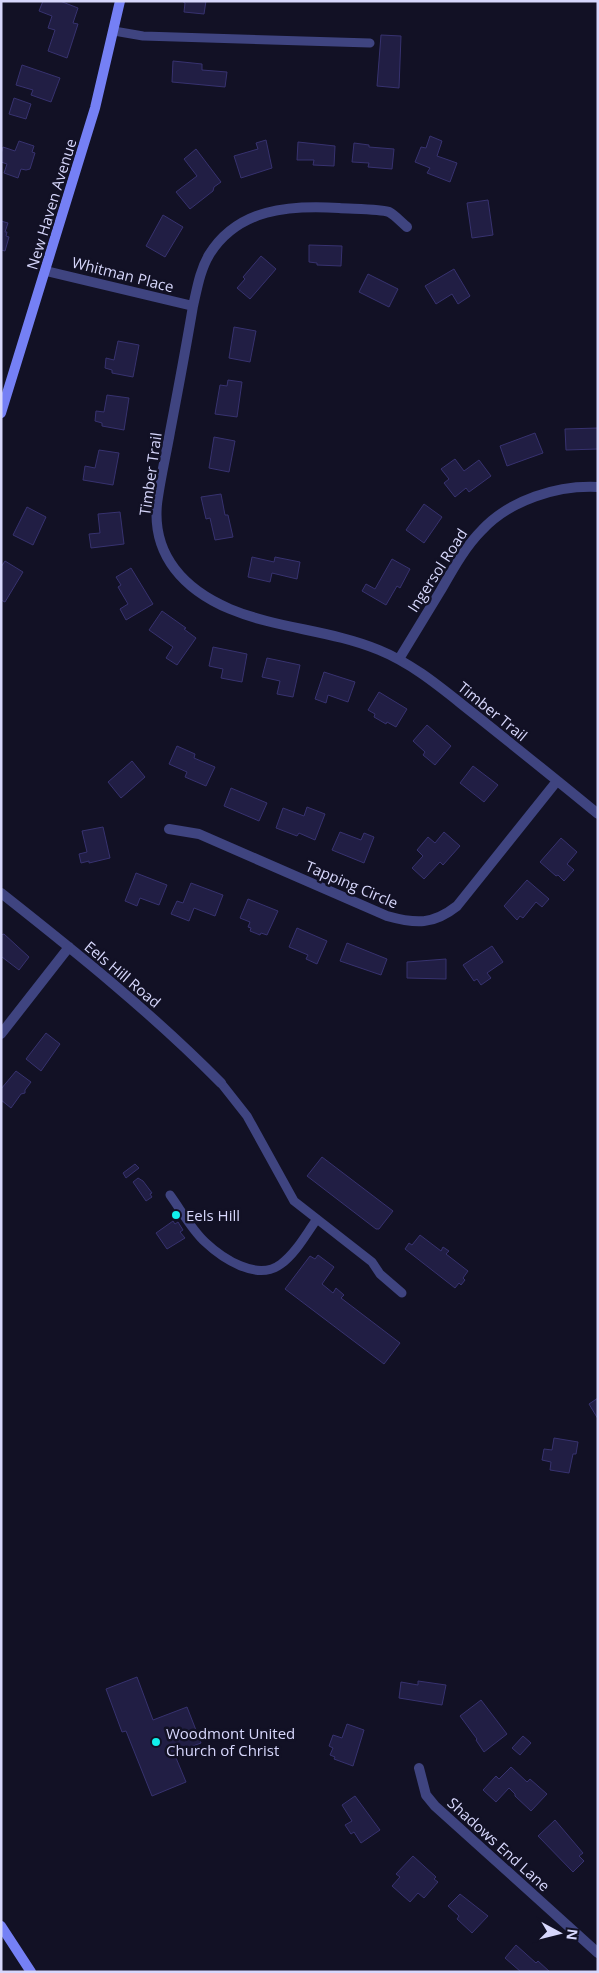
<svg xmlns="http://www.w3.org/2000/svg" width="599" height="1973" font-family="'Open Sans',sans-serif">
<rect width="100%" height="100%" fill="#121125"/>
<!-- building -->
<path fill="#211e44" stroke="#37326f" d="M43,1h17l18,7 -5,15 5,1 -11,34 -19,-7 7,-21 -7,-2 4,-12 -13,-5z
M182,1h24l-2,13 -20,-2 1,-9z
M381,35l20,1 -2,52 -22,-2z
M173,61l29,3v6l25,2 -2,15 -53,-5z
M22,65l38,13 -9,24 -20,-7 2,-5 -17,-5z
M14,98l17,6 -5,15 -17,-5z
M430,136l12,5 -5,15 20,7 -7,19 -23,-9 3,-5 -15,-6 6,-15 5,1z
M266,140l6,28 -31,10 -7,-22 24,-7 -2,-6z
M19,141l15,5 -2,6 3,1 -5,16 -4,1 -5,-1 -3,9 -14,-5 3,-9 -6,-2v-8l2,-7 12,4z
M298,142l37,4 -1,20 -21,-1 1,-5h-17z
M354,143l15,2v2l25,2 -2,20 -24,-2 1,-4 -17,-1z
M196,149l25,33 -7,5 -1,4 -23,18 -14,-17 21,-16 -13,-17z
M488,200l5,35 -21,3 -5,-35z
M163,215l20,12 -18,30 -19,-11z
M1,221l7,2 -3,9h2l-1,4 3,1 -4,14 -4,-1z
M309,245l33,1 -1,20 -24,-1v-2l-8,-1z
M261,256l15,13 -26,30 -13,-11 8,-9 -2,-2z
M454,269l16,27 -12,8 -6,-10 -16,10 -11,-18z
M368,274l30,15 -9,18 -30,-15z
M234,327l22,4 -6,31 -21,-4z
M118,341l21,4 -6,32 -21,-4v-3l-7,-2 1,-10 8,2z
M228,380l14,2 -5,35 -22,-3 5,-29 7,1z
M107,395l22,3 -5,32 -22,-4v-3l-7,-2 1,-10 8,1z
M598,428v21l-32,1 -1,-21z
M535,433l8,20 -36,13 -7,-20z
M214,437l21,4 -6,31 -20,-4z
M99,450l20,3 -6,32 -30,-5 2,-14 10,2z
M455,459l9,12 15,-11 12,16 -22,16 -3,-4 -11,9 -11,-14 5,-4 -8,-10z
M221,494l4,21h3l5,22 -18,3 -5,-22 -4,1 -5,-22z
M424,504l18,13 -18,26 -18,-13z
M27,507l19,10 -13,28 -20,-10z
M120,512l4,32 -33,4 -2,-14 11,-1 -2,-19z
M252,557l22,5 1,-5 25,5 -3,17 -25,-6 -2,9 -22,-5z
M392,559l18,10 -10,19 -3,-2 -11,19 -24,-14 4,-7 9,5z
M5,561l18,11 -18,30 -4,-2v-33z
M131,568l22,36 -27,16 -6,-11 8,-5 -10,-17 3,-2 -5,-8z
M162,611l24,17 -2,1 12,9 -19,27 -11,-7 7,-11 -24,-17z
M213,647l34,7 -5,28 -21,-4 2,-9 -14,-3z
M267,658l33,7 -7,32 -16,-3 3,-13 -18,-4z
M324,672l31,10 -7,20 -20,-7 -2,8 -11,-4z
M379,692l28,17 -11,18 -9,-5 -1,2 -12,-7 1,-3 -7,-4z
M427,725l24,21 -16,19 -12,-10 2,-3 -12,-11z
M177,746l18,8 -1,4 21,9 -9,19 -21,-9 2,-5 -18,-8z
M132,761l13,16 -24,21 -13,-16z
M473,766l25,19 -14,17 -24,-19z
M231,788l36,15 -8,18 -35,-15z
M307,807l18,7 -10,26 -16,-7 -2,3 -21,-8 7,-20 21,8z
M103,827l7,31 -21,5v-2l-8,2 -2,-9 8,-2 -5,-21z
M340,832l21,8 3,-7 10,4 -10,26 -32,-13z
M444,832l16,14 -17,19 -3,-3 -16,17 -12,-11 11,-12 -6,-6 11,-13 7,6z
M561,838l16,14 -10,12 7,6 -10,11 -6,-6 -2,1 -16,-14z
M136,873l31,12 -8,20 -19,-7 -3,8 -12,-5z
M527,880l22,19 -7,8 -6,-5 -13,16 -3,-2 -3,4 -13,-14z
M191,883l32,12 -8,21 -21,-8 -5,13 -18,-7 6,-13 6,2z
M248,899l30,12 -11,24 -6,-2 -1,2 -10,-4 1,-3 -3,-1 2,-5 -10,-4z
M297,928l30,13 -10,23 -11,-5 2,-4 -19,-8z
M4,934l25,23 -10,13 -17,-13 -1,1v-23z
M347,943l40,16 -6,16 -41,-14z
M492,946l11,16 -16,11 4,5 -10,7 -4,-6 -3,2 -11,-16z
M446,959v20l-39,-1v-16z
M46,1033l14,11 -19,27 -15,-12z
M16,1071l15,11 -6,8v3l-4,1 -10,14 -10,-8v-11z
M322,1157l71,54 -14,18h-3l-69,-53z
M135,1164l4,4 -13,10 -3,-5z
M138,1178l5,3 9,12 -2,1 2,3 -6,4 -13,-19z
M173,1221l2,3 3,-2 5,8 -3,2 5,6 -18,11 -11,-16z
M420,1235l21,16 2,-4 6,4 -3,3 22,17 -5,7 2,2 -4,5 -2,-2 -4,5 -50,-39 4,-6 3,2z
M318,1255l16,12 -12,17 11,9 3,-5 8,7 -3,3 59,45 -16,21 -99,-75 25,-33 5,3z
M598,1398v21l-9,-15z
M554,1438l24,4 -2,12h-3l-4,19 -19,-3 1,-8 -9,-2 2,-11 8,1z
M137,1677l16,43 34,-13 14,36 -27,10 12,29 -34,14 -26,-65 -4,1 -16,-43z
M418,1681l28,4 -4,20 -43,-7 2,-16 17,3z
M481,1700l26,34 -23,18 -8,-12 1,-1 -17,-23z
M347,1724l17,6 -11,36 -19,-7 1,-2 -5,-2 3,-7 -4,-2 4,-11 9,3z
M523,1736l8,7 -11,12 -8,-7z
M511,1767l16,15 3,-3 17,15 -16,17 -16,-15v-2l-6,-6 -13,14 -13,-12 13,-14 3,3z
M355,1796l25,34 -19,13 -7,-11 -3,2 -6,-9 7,-4 -10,-16z
M555,1820l28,33 -4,3 5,5 -11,11 -35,-36z
M413,1856l23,21 -2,2 4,3 -14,16 -6,-5 -8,9 -18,-16 8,-9 -4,-3z
M460,1894l28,22 -16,17 -15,-14 2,-3 -11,-10z
M516,1945l20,18 2,-2 12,11h-29l-16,-14z"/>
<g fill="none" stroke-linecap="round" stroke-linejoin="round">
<!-- lane -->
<path stroke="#3f4480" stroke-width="9" d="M114,31l29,5 227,7
M221,1083l26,33 47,85 78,61 8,12 22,19
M170,1195c11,15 21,34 35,47 17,16 52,40 76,22 15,-11 25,-30 36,-45"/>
<!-- street -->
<path stroke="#3f4480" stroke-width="10" d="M407,227c-5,-4 -12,-12 -18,-15 -8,-3 -39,-3 -50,-4 -49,-3 -101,0 -130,47 -9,15 -12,34 -16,51 -7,42 -15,84 -23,126 -4,23 -10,48 -13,72 -5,52 28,86 73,105 48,20 101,21 149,41 37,15 68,43 99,67 40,32 80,64 120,97
M46,271l147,35
M399,659c14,-23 28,-46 42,-69 12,-21 24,-43 41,-60 28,-30 75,-45 116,-43
M169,829l30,5 188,82c29,8 46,9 70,-10l100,-125
M1,893c76,60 152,121 220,190
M1,1034l68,-87
M419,1768l7,27 9,11 163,147"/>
<!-- secondary -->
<path stroke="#7580f5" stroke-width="10" d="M1,413l94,-305 25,-107
M1,1926l30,46"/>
</g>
<!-- markers -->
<g fill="#11efec" stroke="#121125" stroke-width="2">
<circle cx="176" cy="1215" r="5"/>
<circle cx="156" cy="1742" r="5"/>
</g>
<g text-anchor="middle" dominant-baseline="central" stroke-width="5" stroke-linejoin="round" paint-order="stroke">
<!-- street labels -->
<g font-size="15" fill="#d7d7fc" stroke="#121125">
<text transform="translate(51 204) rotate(-73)">New Haven Avenue</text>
<text transform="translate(123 274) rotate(14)">Whitman Place</text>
<text transform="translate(150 474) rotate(-82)">Timber Trail</text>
<text transform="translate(437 570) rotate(-57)">Ingersol Road</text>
<text transform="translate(493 711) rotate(39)">Timber Trail</text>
<text transform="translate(352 884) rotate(23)">Tapping Circle</text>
<text transform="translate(123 974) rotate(40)">Eels Hill Road</text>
<text transform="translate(499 1844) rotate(42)">Shadows End Lane</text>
</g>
<!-- poi labels -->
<g font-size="15" fill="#d7d7fc" stroke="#121125" text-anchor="start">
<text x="186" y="1215">Eels Hill</text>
<text x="166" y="1733">Woodmont United<tspan x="166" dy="17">Church of Christ</tspan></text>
</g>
</g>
<!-- border -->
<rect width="599" height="1973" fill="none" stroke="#d7d7fc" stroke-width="5"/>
<!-- north arrow -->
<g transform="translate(559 1933) rotate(97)" stroke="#121125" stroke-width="4" paint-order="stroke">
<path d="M0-4L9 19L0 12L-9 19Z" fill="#d7d7fc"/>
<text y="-8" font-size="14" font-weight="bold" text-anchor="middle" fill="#d7d7fc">N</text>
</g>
</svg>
